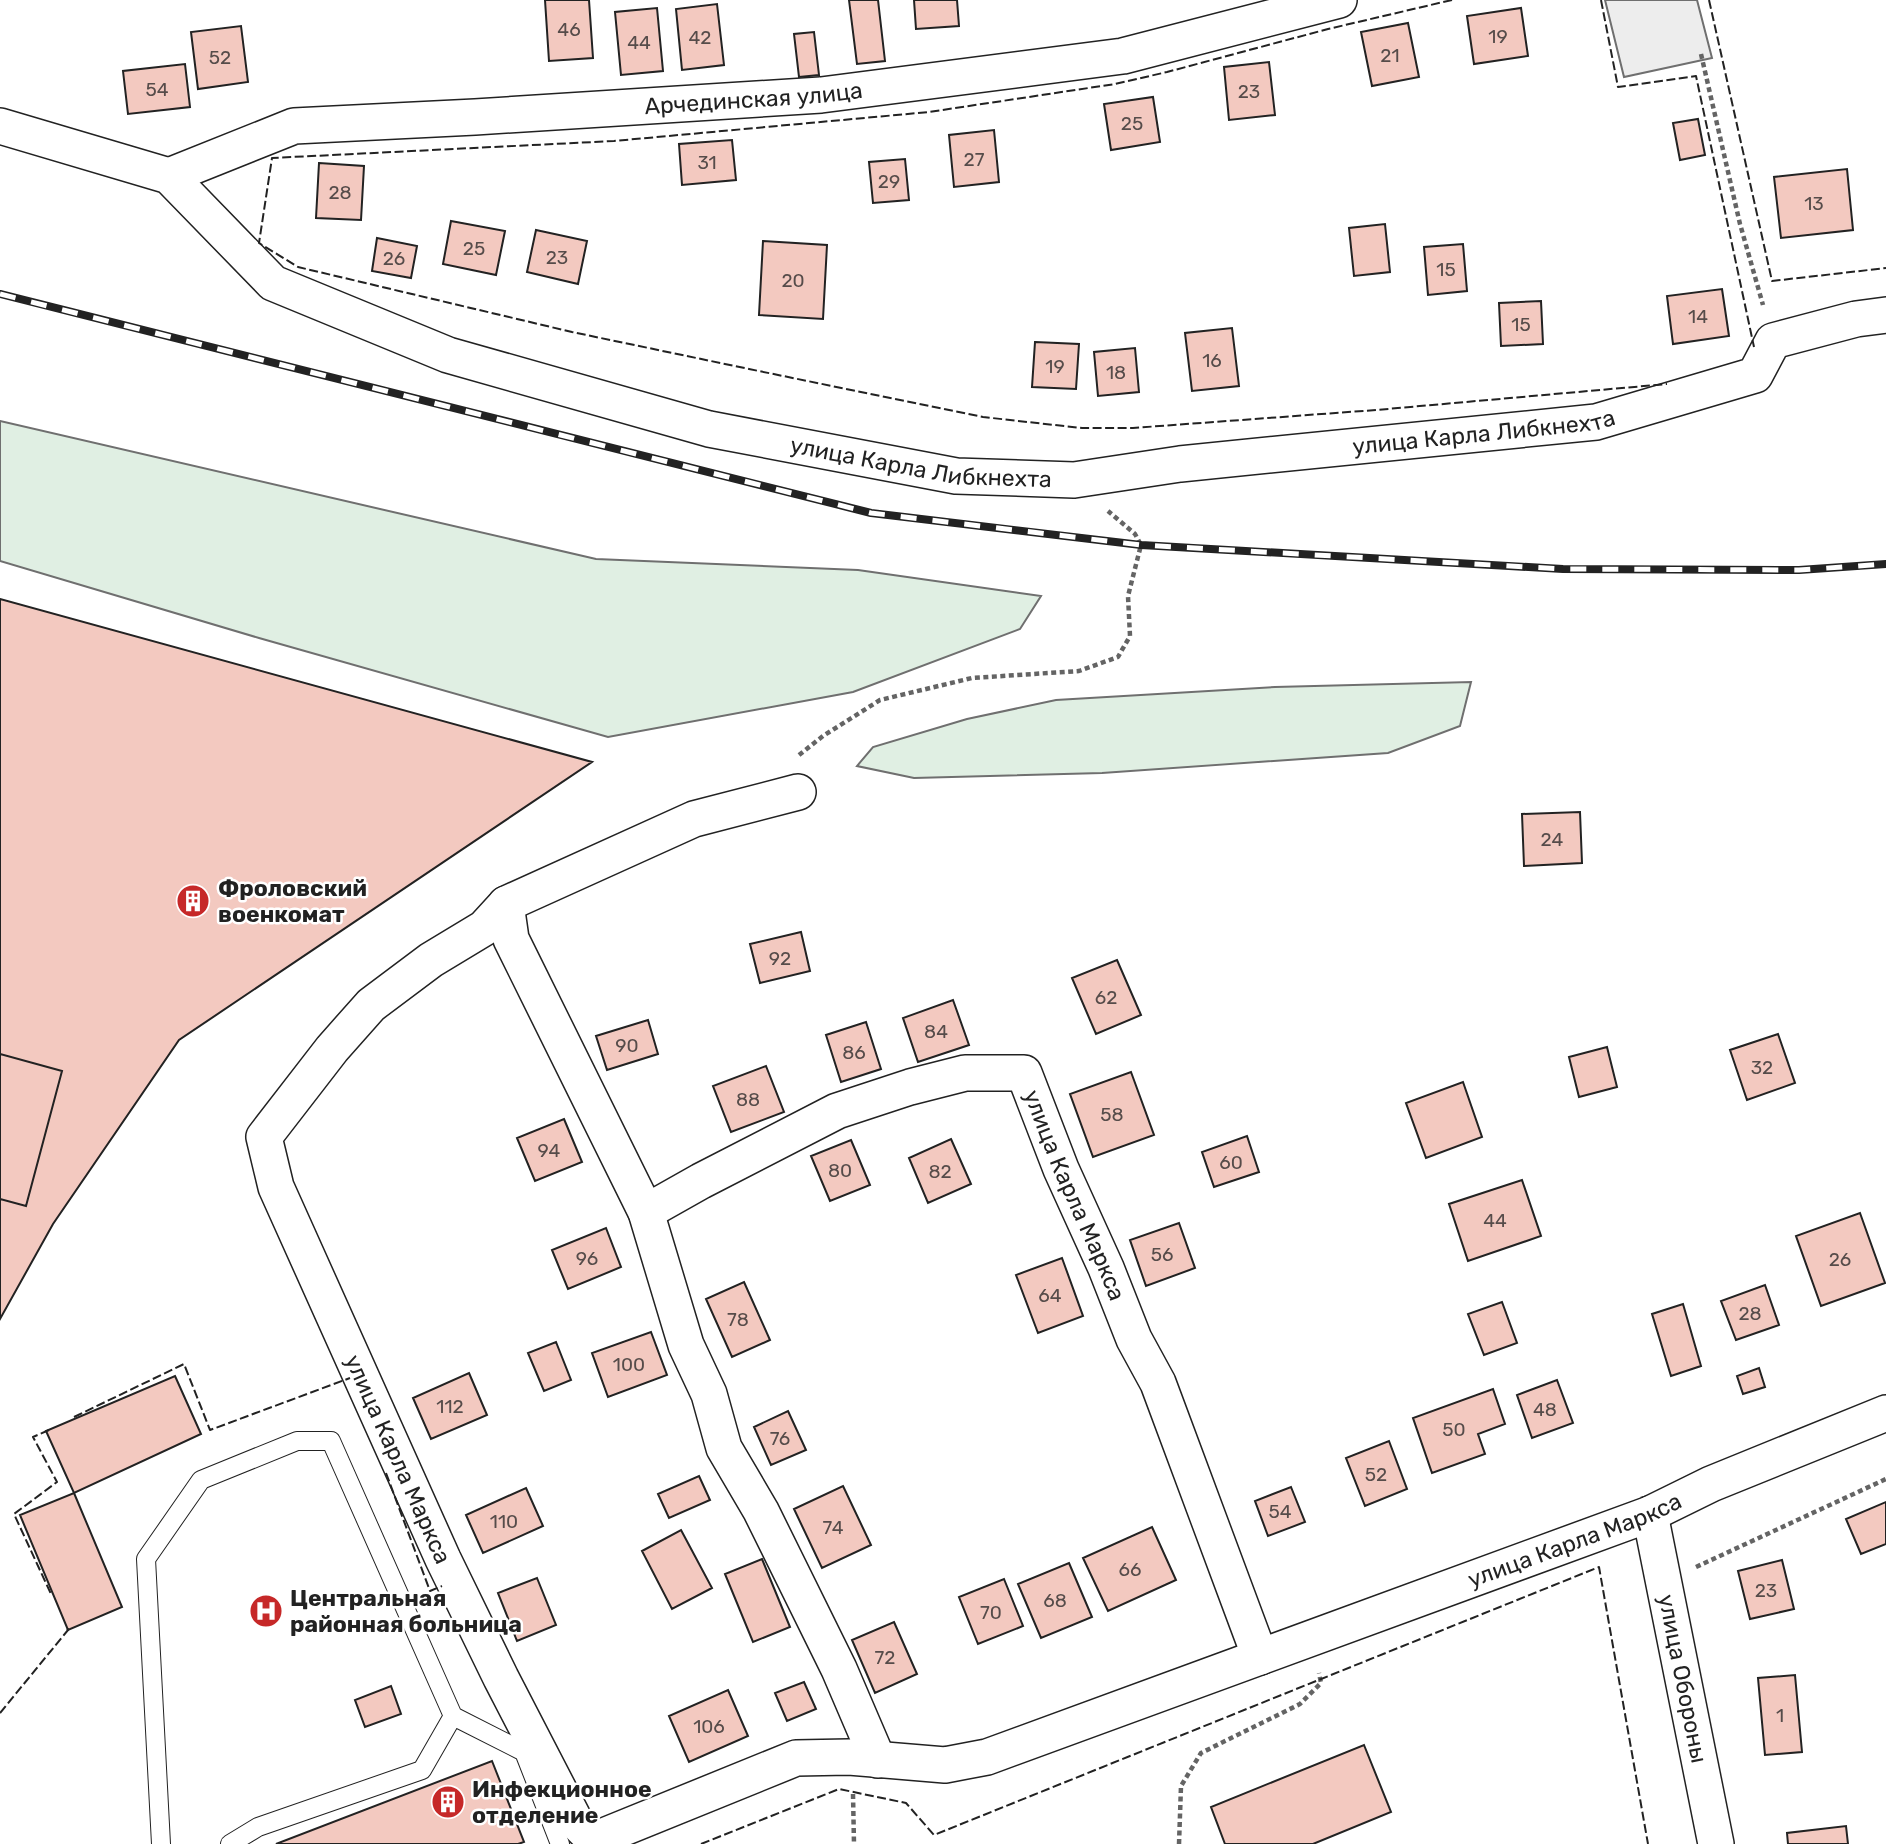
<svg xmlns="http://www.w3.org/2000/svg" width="1886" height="1844" font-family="Rubik,sans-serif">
<rect width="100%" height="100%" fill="#fff"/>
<!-- green -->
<path fill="#e0efe3" stroke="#6f6f6f" stroke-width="2" d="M0,421l596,138 262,11 183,26 -21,33 -167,63 -245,45 -349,-99 -259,-77z
M1471,682l-11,44 -72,27 -286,20 -188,5 -57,-12 16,-19 94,-28 89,-19 219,-13z"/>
<!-- parking -->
<path fill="#ededed" stroke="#6f6f6f" stroke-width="2" d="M1605,0h92l15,58 -88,19z"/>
<!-- building -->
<path fill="#f3c9c0" stroke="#222" stroke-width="2" d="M545,0h44l4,58 -44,3z
M849,0h29l7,61 -28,3z
M914,0h43l2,26 -43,3z
M717,4l7,61 -42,5 -6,-61z
M657,8l6,63 -42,4 -6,-63z
M1521,8l7,48 -54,8 -7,-48z
M1408,23l11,54 -47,9 -11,-54z
M241,26l7,56 -50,7 -7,-57z
M814,32l5,43 -20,2 -5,-43z
M1269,62l6,53 -46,5 -5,-53z
M185,64l5,43 -62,7 -5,-43z
M1153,97l7,45 -49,8 -7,-46z
M1698,119l7,36 -25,5 -7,-37z
M994,130l5,52 -45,5 -5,-52z
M732,140l4,40 -54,5 -3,-41z
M905,159l4,41 -36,3 -4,-41z
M319,163l45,3 -3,54 -45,-2z
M1847,169l6,61 -72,8 -7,-61z
M451,221l54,10 -9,44 -53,-11z
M1385,224l5,48 -36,4 -5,-48z
M536,230l51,11 -9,43 -51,-12z
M377,238l40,8 -6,32 -39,-7z
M763,241l64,4 -4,74 -64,-4z
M1463,244l4,47 -39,4 -4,-48z
M1722,289l7,47 -56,8 -6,-48z
M1541,301l2,43 -42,2 -2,-43z
M1232,328l7,58 -47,5 -7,-58z
M1035,342l44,2 -3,45 -44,-2z
M1135,348l4,44 -41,4 -4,-44z
M0,599l592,163 -413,278 -126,184 -53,95z
M1580,812l2,51 -58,3 -2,-52z
M801,932l9,39 -50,12 -10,-39z
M1117,960l24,55 -45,19 -24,-56z
M953,1000l16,45 -51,17 -15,-44z
M648,1020l10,34 -51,16 -11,-34z
M866,1022l15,47 -40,13 -15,-47z
M1778,1034l17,49 -48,17 -17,-50z
M1607,1047l10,40 -38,10 -10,-40z
M0,1054l62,17 -36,135 -26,-7z
M766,1066l18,46 -53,20 -18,-46z
M1131,1072l23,63 -61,22 -23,-63z
M1463,1082l19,55 -56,21 -20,-55z
M564,1119l18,43 -47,19 -18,-43z
M1247,1136l12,36 -45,15 -12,-35z
M951,1139l20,45 -43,19 -19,-45z
M851,1140l19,45 -40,16 -19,-45z
M1522,1180l19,56 -73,25 -19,-57z
M1860,1213l25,70 -64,23 -25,-70z
M1179,1223l16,45 -49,18 -16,-46z
M606,1228l15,39 -53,22 -16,-39z
M1062,1258l21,58 -45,17 -22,-58z
M744,1282l26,58 -38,17 -26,-58z
M1765,1285l14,40 -43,15 -15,-39z
M1502,1302l15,41 -33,12 -16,-41z
M1683,1304l18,62 -30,10 -19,-62z
M651,1332l16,43 -59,22 -16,-44z
M556,1342l15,38 -27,11 -16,-38z
M1759,1368l6,19 -22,7 -6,-18z
M469,1373l18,42 -56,24 -18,-41z
M175,1376l26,58 -127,59 -28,-62z
M1557,1380l16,43 -41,15 -15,-43z
M1493,1389l12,35 -27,10 7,20 -53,19 -19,-55z
M788,1411l18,39 -35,15 -17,-38z
M1389,1441l18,48 -42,17 -19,-48z
M699,1476l11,24 -41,18 -11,-24z
M843,1486l28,59 -49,23 -28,-59z
M1291,1487l14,35 -37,14 -13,-35z
M526,1488l17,38 -60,27 -17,-38z
M74,1493l48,114 -54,23 -48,-115z
M1886,1502v42l-25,10 -15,-35z
M1152,1527l24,53 -68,31 -25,-53z
M681,1530l31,58 -40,21 -30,-58z
M762,1559l28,68 -37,15 -28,-68z
M1782,1560l12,49 -44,10 -12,-48z
M1069,1563l23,54 -51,21 -23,-54z
M537,1578l19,47 -39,16 -19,-48z
M1004,1579l19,47 -45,18 -19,-47z
M894,1622l23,52 -42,19 -23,-53z
M1795,1675l7,77 -37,3 -7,-77z
M804,1682l12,27 -29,12 -12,-28z
M391,1686l10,28 -36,13 -10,-27z
M728,1690l20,46 -59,26 -20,-46z
M1364,1745l27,67 -78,32h-88l-14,-37z
M492,1761l32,81 -6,2h-242z
M1846,1826l2,18h-60l-1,-11z"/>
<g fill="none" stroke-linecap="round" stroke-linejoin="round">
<defs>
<path id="service" d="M161,1844l-15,-285 55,-79 96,-39h34l122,275 71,36 36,92
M230,1844l28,-17 164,-57 31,-54"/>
<g id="minor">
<path id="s1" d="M0,126l169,50 104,107 175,72 261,74 247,47 118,4 106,-16 416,-42 159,-47 18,-34 83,-22 30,-4"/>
<path id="s2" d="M169,176l125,-50 181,-9 346,-22 302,-39 216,-56"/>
<path id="s3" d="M798,792l-104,27 -188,85 -22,24 -53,32 -60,45 -39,44 -68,88 12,50 167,372 58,119 74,143 19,19 202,-82 53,-1 96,8 42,-8 663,-243 61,-30 175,-71"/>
<path d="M506,904l5,35 135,273 40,133 23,49 15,54 37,63 78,158 39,91"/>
<path id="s4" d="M646,1212l55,-31 136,-70 73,-24 55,-14h59l37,96 45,99 28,71 24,44 102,274"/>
<path id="s5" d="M1650,1514l66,330"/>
</g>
</defs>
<!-- service casing -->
<use href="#service" stroke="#222" stroke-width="20"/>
<!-- minor casing -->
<use href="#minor" stroke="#222" stroke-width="38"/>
<!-- path -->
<path stroke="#646464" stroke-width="4.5" stroke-dasharray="5 3.5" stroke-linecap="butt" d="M1701,54l39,170 23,81
M799,755l24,-19 57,-36 92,-22 107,-7 39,-14 12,-21 -2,-40 13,-51 -6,-11 -27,-23
M1696,1567l190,-88
M853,1794l1,50
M1179,1844l2,-58 20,-33 99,-49 21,-21 -2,-10"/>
<!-- service -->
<use href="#service" stroke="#fff" stroke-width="18"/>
<!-- minor -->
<use href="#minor" stroke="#fff" stroke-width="35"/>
<defs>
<path id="rail" d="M0,294l871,219 270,32 422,24 236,1 87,-6"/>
</defs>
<!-- rail casing -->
<use href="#rail" stroke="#222" stroke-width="8"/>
<!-- rail -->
<use href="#rail" stroke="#fff" stroke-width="5" stroke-dasharray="16" stroke-linecap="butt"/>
<!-- fence -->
<path stroke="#222" stroke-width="2" stroke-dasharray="9 3.5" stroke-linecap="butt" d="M1452,0l-124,29 -161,43 -52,12 -186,28 -315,29 -342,17 -13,85 39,24 274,65 177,37 234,48 99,11h51l243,-18 291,-26
M1601,0l17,87 78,-11 58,271
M1709,0l63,281 114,-13
M74,1417l110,-53 26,66 140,-52
M49,1430l-16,7 24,45 -43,32 37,80
M386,1473l44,118 12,-5
M0,1713l68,-83 -2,-4
M701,1844l138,-55 67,14 28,32 665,-268 49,277"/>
</g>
<!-- icons -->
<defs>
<symbol id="building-disc" viewBox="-11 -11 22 22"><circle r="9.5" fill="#c62828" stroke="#fff"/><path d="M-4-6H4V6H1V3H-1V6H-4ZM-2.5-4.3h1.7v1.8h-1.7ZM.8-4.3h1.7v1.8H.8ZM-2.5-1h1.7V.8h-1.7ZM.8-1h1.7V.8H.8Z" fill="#fff"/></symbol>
<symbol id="hospital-disc" viewBox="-11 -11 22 22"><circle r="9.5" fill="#c62828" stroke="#fff"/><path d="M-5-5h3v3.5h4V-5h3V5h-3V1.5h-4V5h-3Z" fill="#fff"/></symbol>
</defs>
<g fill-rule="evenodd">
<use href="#building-disc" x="174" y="882" width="38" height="38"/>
<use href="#hospital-disc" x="247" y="1592" width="38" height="38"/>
<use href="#building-disc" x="429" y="1783" width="38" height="38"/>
</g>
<g text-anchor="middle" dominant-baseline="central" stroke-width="5" stroke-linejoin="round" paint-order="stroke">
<!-- number labels -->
<g font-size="19" fill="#564c4a">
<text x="569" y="29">46</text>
<text x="1498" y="36">19</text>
<text x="700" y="37">42</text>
<text x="639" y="42">44</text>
<text x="1390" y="55">21</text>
<text x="220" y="57">52</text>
<text x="157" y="89">54</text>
<text x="1249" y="91">23</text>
<text x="1132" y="123">25</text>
<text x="974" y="159">27</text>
<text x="707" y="162">31</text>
<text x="889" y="181">29</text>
<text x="340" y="192">28</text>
<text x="1814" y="203">13</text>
<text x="474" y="248">25</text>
<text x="557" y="257">23</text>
<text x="394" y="258">26</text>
<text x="1446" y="269">15</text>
<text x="793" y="280">20</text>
<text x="1698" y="316">14</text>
<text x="1521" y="324">15</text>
<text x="1212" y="360">16</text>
<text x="1055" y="366">19</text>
<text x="1116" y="372">18</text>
<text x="1552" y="839">24</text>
<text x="780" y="958">92</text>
<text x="1106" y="997">62</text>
<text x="936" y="1031">84</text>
<text x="627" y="1045">90</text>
<text x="854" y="1052">86</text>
<text x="1762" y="1067">32</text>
<text x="748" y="1099">88</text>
<text x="1112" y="1114">58</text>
<text x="549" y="1150">94</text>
<text x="1231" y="1162">60</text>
<text x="840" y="1170">80</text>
<text x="940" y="1171">82</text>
<text x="1495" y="1220">44</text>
<text x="1162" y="1254">56</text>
<text x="587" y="1258">96</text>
<text x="1840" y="1259">26</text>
<text x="1050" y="1295">64</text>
<text x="1750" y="1313">28</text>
<text x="738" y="1319">78</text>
<text x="629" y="1364">100</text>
<text x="450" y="1406">112</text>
<text x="1545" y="1409">48</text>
<text x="1454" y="1429">50</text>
<text x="780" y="1438">76</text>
<text x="1376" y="1474">52</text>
<text x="1280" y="1511">54</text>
<text x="504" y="1521">110</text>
<text x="833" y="1527">74</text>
<text x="1130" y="1569">66</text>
<text x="1766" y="1590">23</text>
<text x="1055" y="1600">68</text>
<text x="991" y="1612">70</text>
<text x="885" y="1657">72</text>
<text x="1780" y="1715">1</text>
<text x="709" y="1726">106</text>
</g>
<!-- street labels -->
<g font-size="23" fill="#222" stroke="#fff">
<text stroke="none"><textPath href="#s2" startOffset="595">Арчединская улица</textPath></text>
<text stroke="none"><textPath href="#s1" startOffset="1568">улица Карла Либкнехта</textPath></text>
<text stroke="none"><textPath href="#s1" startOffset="1001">улица Карла Либкнехта</textPath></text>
<text stroke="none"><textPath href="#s4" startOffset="541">улица Карла Маркса</textPath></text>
<text stroke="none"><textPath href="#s3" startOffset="1003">улица Карла Маркса</textPath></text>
<text stroke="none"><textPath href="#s3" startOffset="2469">улица Карла Маркса</textPath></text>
<text stroke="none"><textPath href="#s5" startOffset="168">улица Обороны</textPath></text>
</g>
<!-- poi labels -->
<g font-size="23" font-weight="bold" fill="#222" stroke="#fff" text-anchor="start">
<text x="218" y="888">Фроловский<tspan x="218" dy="26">военкомат</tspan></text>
<text x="290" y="1598">Центральная<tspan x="290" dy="26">районная больница</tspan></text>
<text x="472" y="1789">Инфекционное<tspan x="472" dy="26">отделение</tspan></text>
</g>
</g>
</svg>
